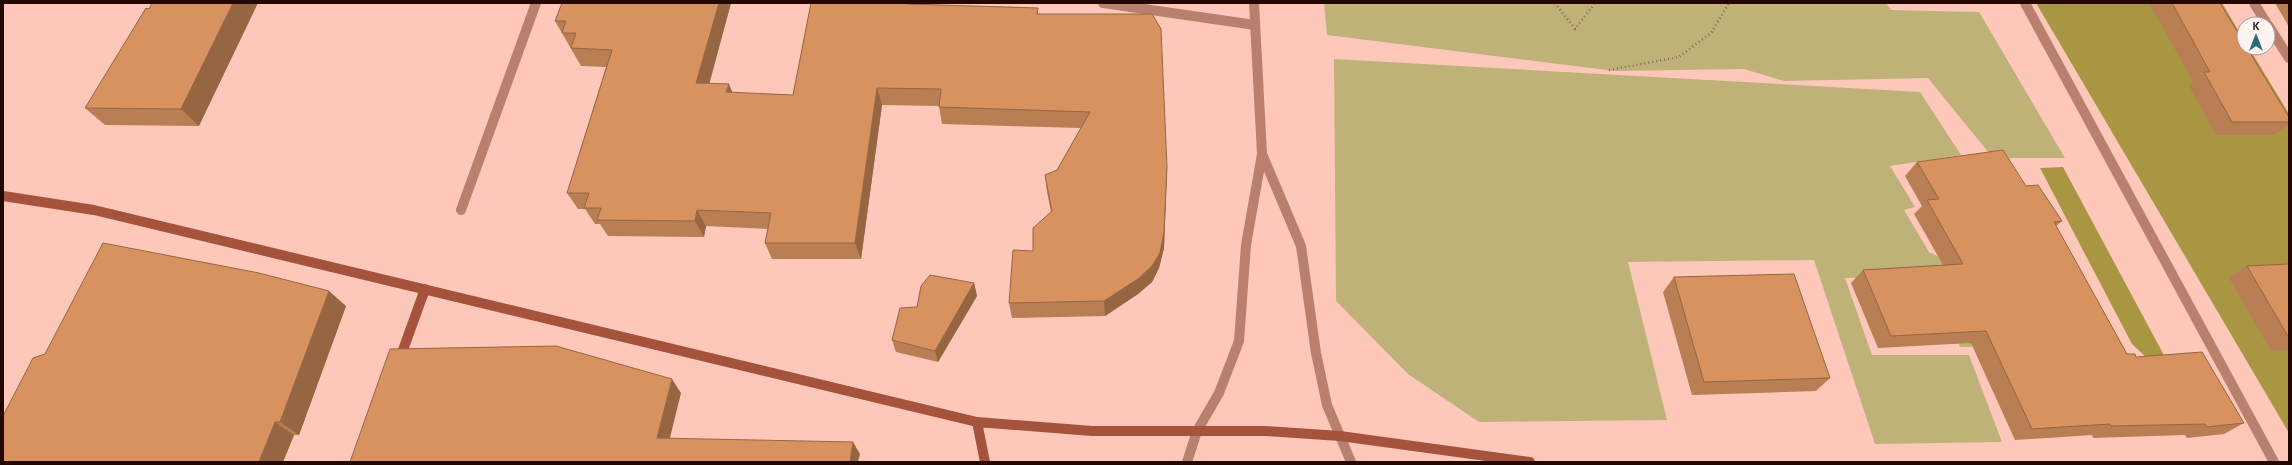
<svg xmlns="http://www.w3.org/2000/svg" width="2292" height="465" font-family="Cabin,sans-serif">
<rect width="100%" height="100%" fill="#fdc8b9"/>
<!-- green -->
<path fill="#bfb279" d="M1324,3h562l5,7 88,2 86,146h-72l-65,-80 -144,3 -40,-12 -130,2 -287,-36z
M1334,59l586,33 41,63 -71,11 25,41 -11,3 25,42 33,16 55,78 -57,1 -26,-70 -89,1 27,77h97l33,87 -127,2 -61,-184 -186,2 39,158 -188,2 -71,-48 -72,-73z"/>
<!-- forest -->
<path fill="#a99642" d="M2036,3h186l22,37v8h5l40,66v319z
M2063,167l103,192 -17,1 -17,-16 -92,-176z"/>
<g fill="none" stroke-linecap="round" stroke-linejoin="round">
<!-- path -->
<path stroke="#8c6359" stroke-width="2.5" stroke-dasharray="1 3" stroke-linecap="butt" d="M1555,3l20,26 20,-26
M1609,70l70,-13 32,-24 18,-30"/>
<!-- lane -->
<path stroke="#b98070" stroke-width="10" d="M461,210l75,-207"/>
<!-- street -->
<path stroke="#b98070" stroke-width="10" d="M1103,3l152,22
M2025,3l249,459
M2254,3l13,21
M2268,25l21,33
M1262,154l39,92 15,107 11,52 24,57
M1187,462l10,-31 22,-38 20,-52 7,-96 16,-91 -8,-151"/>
<!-- secondary -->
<path stroke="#a5533c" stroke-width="10" d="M3,196l91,14 883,212 115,9h174l74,5 190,26
M399,361l26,-72
M977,422l8,40"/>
</g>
<!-- wall -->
<path fill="#b97e53" d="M562,3h169l-22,80 24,10 60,2 18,-92h103v1l124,4v6l129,153 -3,81 -5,20 -7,14 -14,12 -33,22 -93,2 -3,-15 42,-91 -4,-20 -2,-17 12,-5 24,-42 -139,-4 -3,-18 -57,-1 -21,154h-89l-7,-16 3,-14 -62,-3 -2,11 -96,-1 -8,-12h-5l-10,-15h-7l-11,-16 39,-126 -25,-1 -26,-45z
M2151,3h69l69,114v7l-15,11h-58l-27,-49 4,-4 -43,-78z
M2275,3h14v24z
M149,9l50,117 -94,-1 -20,-17z
M1917,162l109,24 36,35 -6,5 71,128 9,3 108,66 -20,11 -37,4 -2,-3 -92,3 -1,-3 -77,5 -44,-97 -93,5 -27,-65 12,-13 80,-5 -29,-51 8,-8 -17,-30z
M2289,264v86l-18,1 -42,-73 18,-12z
M1674,277l156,101 -14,13 -124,4 -29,-103z
M974,283l3,13 -39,66 -42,-10 -4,-12 25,-33z
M346,306l-47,129h-5l-11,27h-280l42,-108z"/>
<!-- shaded-wall -->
<path fill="#966643" d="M233,3h25l-59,123 -18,-17z
M719,3h12l-26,97 -9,-17z
M907,3h7l-3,19 -4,-18z
M729,84l7,17 -10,-9z
M877,88l5,17 -21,154 -6,-16z
M1167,167l-3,81 -5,20 -7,14 -14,12 -33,22 -1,-15z
M697,210l9,16 -2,11 -9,-16z
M974,283l3,13 -39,66 -3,-11z
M329,291l17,15 -47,129 -19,-13z
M672,379l9,14 -14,57 -10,-12z
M275,422l19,13 -11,27h-24z
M853,442l7,12 -2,8h-8z"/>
<!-- building -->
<path fill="#d79260" stroke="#966643" d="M152,3h81l-52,106 -96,-1 61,-100 3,1z
M562,3h157l-23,80 33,1 -3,8 67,3 18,-92h96v1l131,4 -1,6h115l9,15 6,138 -3,65 -4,21 -8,13 -14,13 -34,22 -95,2 4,-53 20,1v-23l19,-17 -7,-36 12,-5 33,-58 -151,-5 2,-18 -64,-1 -22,155h-90l6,-30 -74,-3 -2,11 -98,-1 4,-12h-17l5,-15h-22l45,-143 -41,-2 5,-15h-14l4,-12h-11z
M2172,3h48l24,40v5h3l42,69v5h-57l-28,-50h6z
M2003,150l23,36 12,-1 24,36 -8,1 73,132h8l1,3 66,-5 42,71 -38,4 -1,-3 -94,2 -1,-2 -78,5 -46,-98 -95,5 -28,-66 100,-6 -36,-64 12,-1 -22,-37z
M103,243l156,30 70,18 -49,131h-5l-16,40h-256v-46l30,-58 12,-4z
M2289,264v74l-42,-72z
M1794,274l36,104 -126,4 -30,-105z
M930,275l44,8 -39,68 -43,-11 8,-32 17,-1 4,-21z
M556,346l116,33 -15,59 196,4 -3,20h-500l40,-113z"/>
<!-- border -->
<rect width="2292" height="465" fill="none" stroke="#250702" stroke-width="8"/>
<!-- north arrow -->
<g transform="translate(2256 36)"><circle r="19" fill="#fef5f2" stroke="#a79692"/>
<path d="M0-3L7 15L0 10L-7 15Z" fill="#256a7a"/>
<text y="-6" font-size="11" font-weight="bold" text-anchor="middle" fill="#250702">K</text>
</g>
</svg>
